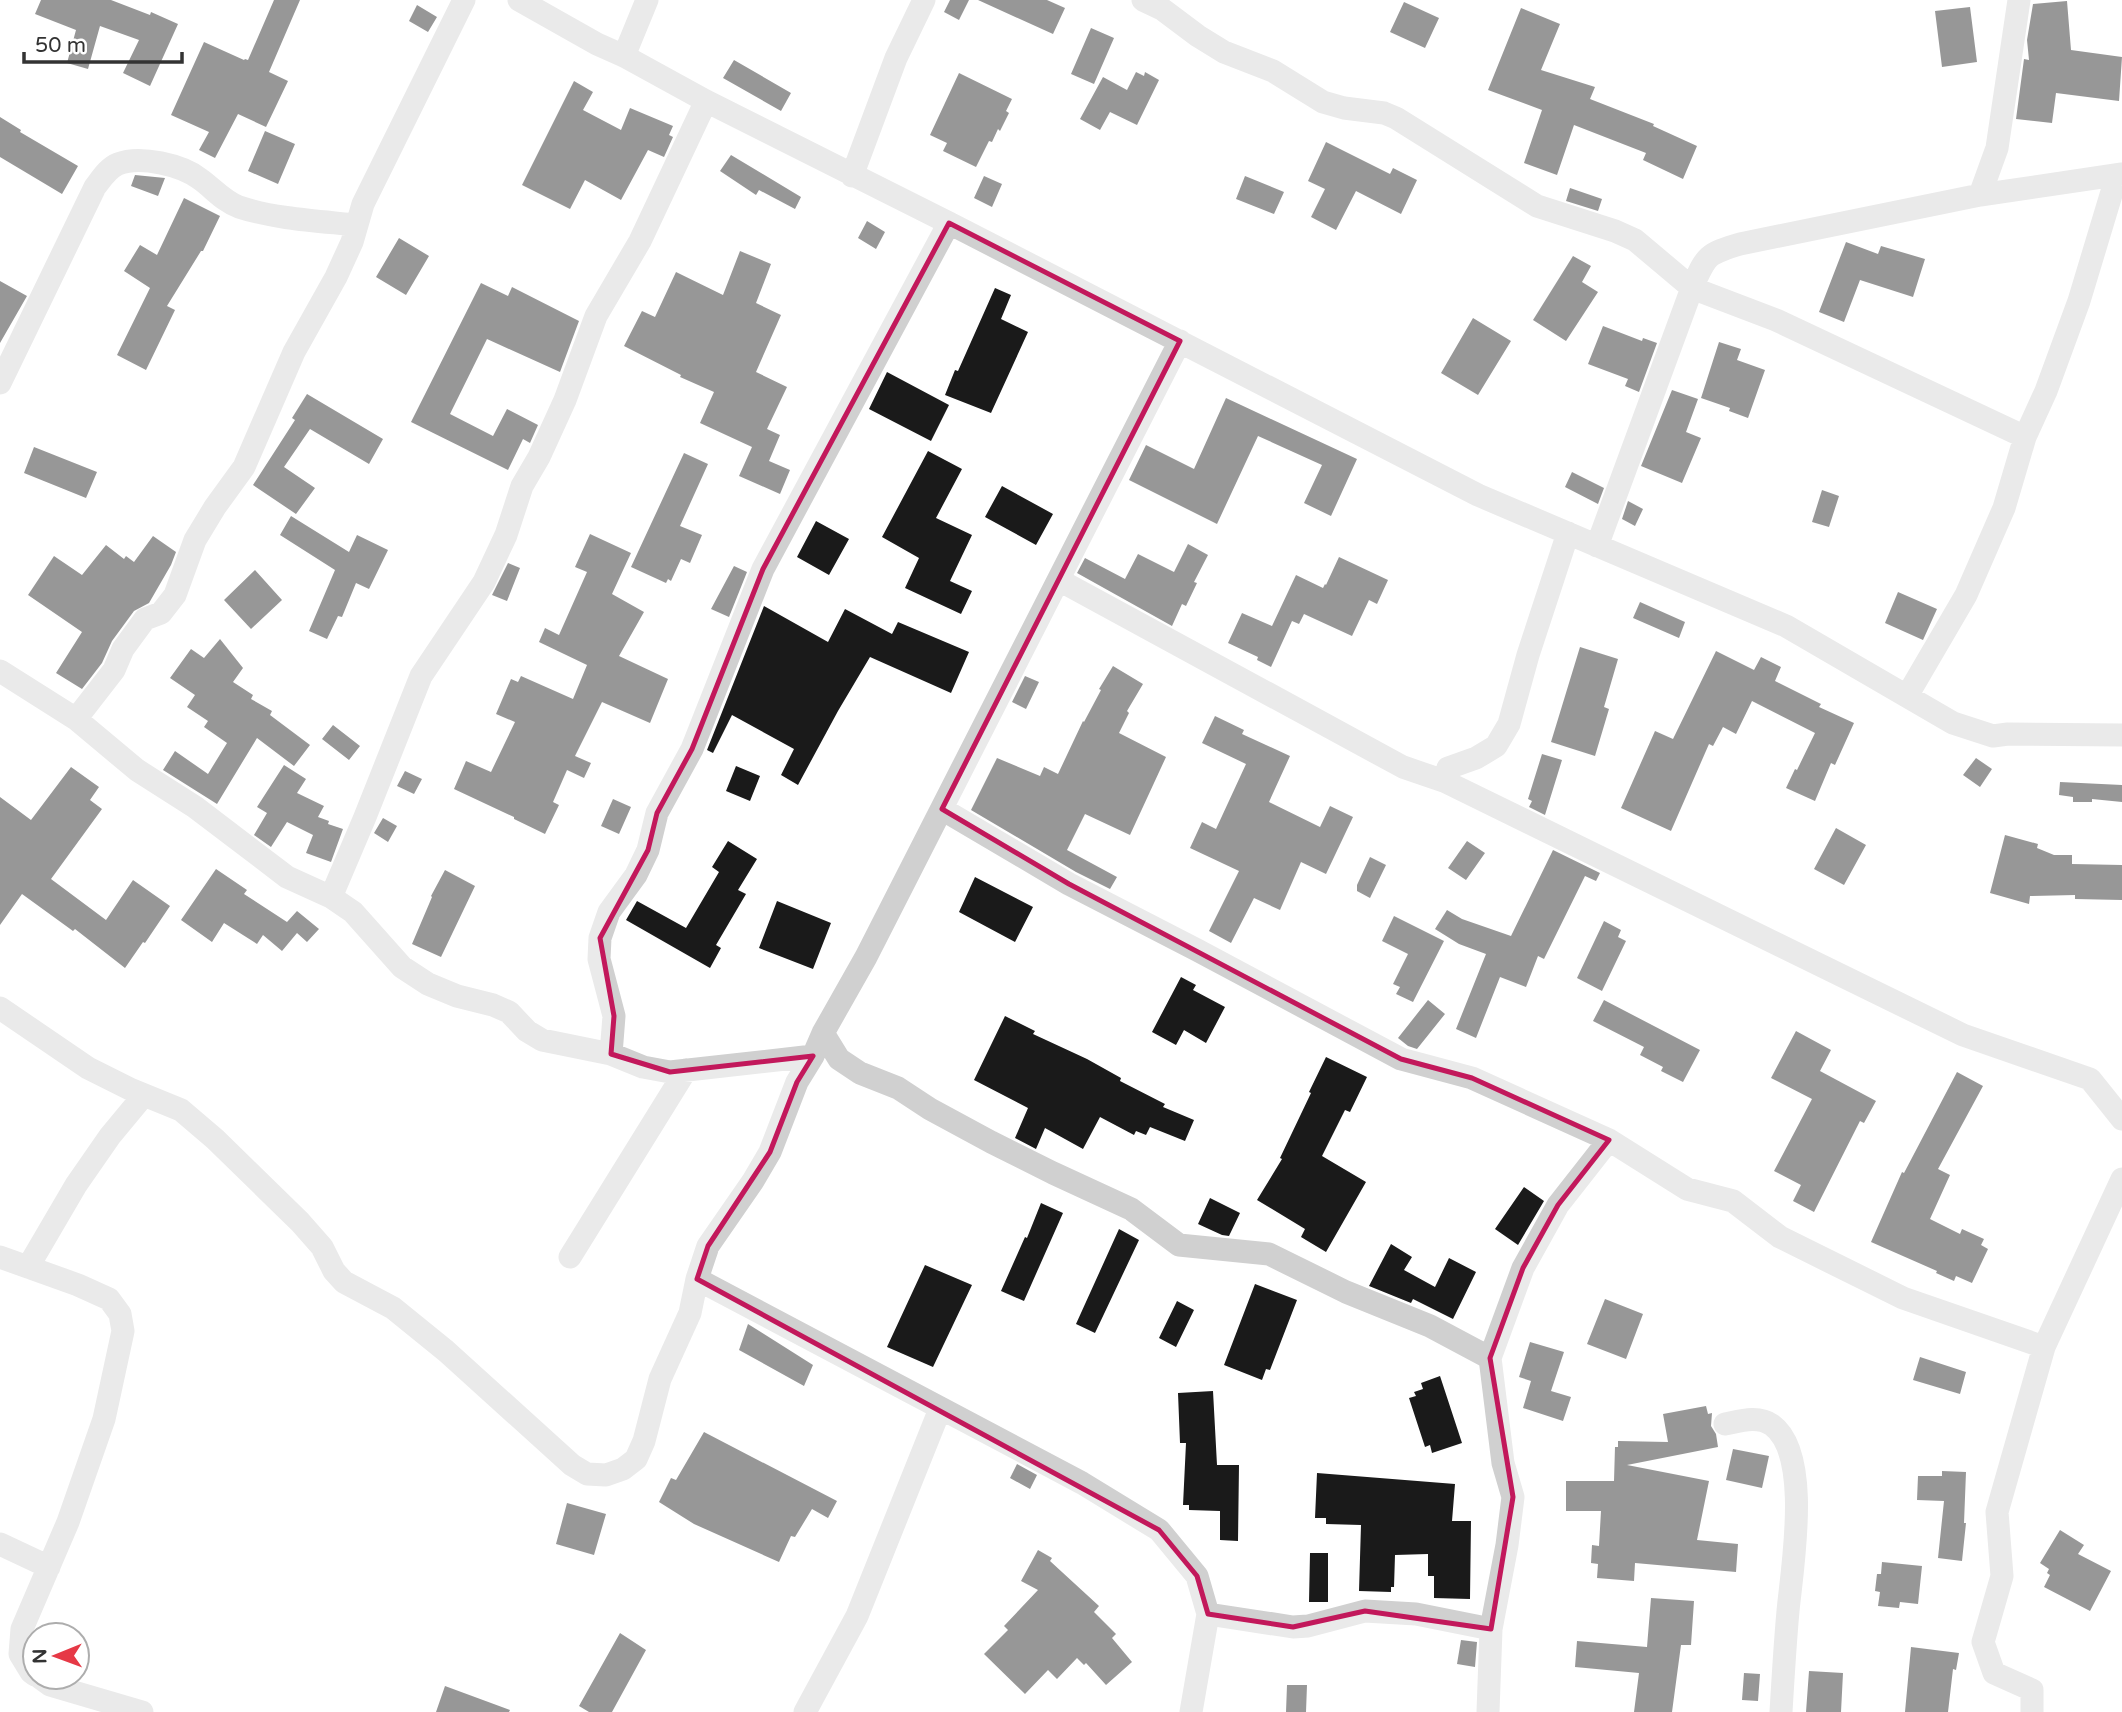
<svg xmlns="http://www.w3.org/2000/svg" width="2122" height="1712" font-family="'Varela Round',sans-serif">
<rect width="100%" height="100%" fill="#fff"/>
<!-- building -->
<path fill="#1a1a1a" d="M41,0h70l39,15 1,-3 27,12 -28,62 -27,-13 16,-33 -39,-14 -12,43 -21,-6 9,-33 -41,-16z
M274,0h26l-31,72 19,9 -22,46 -28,-13 -23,44 -16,-8 10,-18 -38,-17 33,-73 40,18 1,-1 3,1z
M950,0h19l-10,20 -15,-8z
M978,0h69l18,8 -12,26z
M2067,1l4,49 51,7 -3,44 -63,-8 -4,30 -36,-4 8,-60 5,1 -2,-20 6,-36z
M1404,2l35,16 -14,30 -35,-16z
M417,5l20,12 -9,15 -19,-11z
M1970,7l7,55 -35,5 -7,-56z
M1521,8l39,16 -19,46 54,17 -5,12 64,25 -1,2 44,20 -14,33 -40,-19 3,-7 -72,-28 -17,50 -33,-12 18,-53 -54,-20z
M1091,28l23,10 -20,46 -23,-10z
M734,60l57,33 -10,18 -58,-33z
M1136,72l8,4 1,-4 14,8 -22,45 -27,-13 -10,18 -20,-11 23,-42 24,13z
M959,73l53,26 -6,12 3,2 -9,18 -2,-2 -6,13 -3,-1 -13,26 -33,-16 4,-8 -17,-8z
M574,81l19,11 -10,18 38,20 9,-22 43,18 -4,9 4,2 -9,20 -16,-7 -27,50 -36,-20 -15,29 -48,-24z
M0,117l21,13 -1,2 58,34 -16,28 -62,-37z
M265,131l30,13 -17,40 -30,-13z
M1326,142l64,32 3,-6 24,12 -16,34 -45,-23 -20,39 -25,-13 14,-28 -17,-8z
M731,155l70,42 -6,12 -36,-19 -3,5 -36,-24z
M135,175l30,3 -7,18 -27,-10z
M984,176l18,8 -10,23 -18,-9z
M1245,176l39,16 -10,22 -38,-15z
M1570,188l32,11 -4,12 -32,-10z
M184,198l36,18 -17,35h-2l-34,55 8,4 -29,60 -29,-15 33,-67 -26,-17 16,-26 17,10z
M867,221l18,11 -9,17 -18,-11z
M399,238l30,18 -23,39 -30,-18z
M1846,242l32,12 3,-8 44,13 -12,38 -53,-17 -16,42 -25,-10z
M740,251l31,13 -15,39 25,12 -25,57 31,15 -20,42 13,6 -11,26 21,9 -10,24 -41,-18 13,-29 -52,-24 14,-31 -34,-15 1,-2 -57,-29 18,-35 13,6 21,-45 47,23z
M1573,256l18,10 -9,16 16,10 -32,49 -33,-21z
M0,281l27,15 -27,47z
M481,283l27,13 4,-9 67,34 -19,51 -73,-33 -37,75 43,22 14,-27 31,16 -8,18 -7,-4 -15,31 -97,-48z
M995,288l16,7 -10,24 27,13 -37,81 -46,-18 10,-25 3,1z
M1473,318l38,23 -33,54 -37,-22z
M1603,326l39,15 1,-3 14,5 -18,49 -14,-6 3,-7 -40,-15z
M1719,342l22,7 -4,11 28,10 -17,48 -19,-7 1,-3 -29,-10z
M887,372l62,33 -18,36 -62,-32z
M1672,390l26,9 -12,33 15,6 -19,45 -41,-17z
M307,394l76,45 -14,25 -59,-35 -26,38 31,21 -19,26 -43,-29 42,-65 -3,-2z
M1226,398l131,61 -26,57 -27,-13 18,-38 -64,-29 -41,88 -88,-44 17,-35 48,24z
M34,447l63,25 -11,26 -62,-25z
M928,451l34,18 -26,49 36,17 -22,46 22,10 -11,23 -56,-26 14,-30 -37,-21z
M684,453l24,11 -28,62 22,9 -12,28 -9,-4 -10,22 -3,-2 -2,4 -35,-16z
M1572,472l32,16 -6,16 -33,-17z
M1002,486l51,28 -17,31 -51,-28z
M1822,490l17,6 -10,31 -17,-5z
M1628,501l15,8 -8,17 -13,-7z
M291,516l58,36 8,-17 31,15 -19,39 -13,-6 -14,34 -4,-1 -11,23 -18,-8 26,-61 -55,-35z
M816,521l33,18 -20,36 -32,-18z
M590,534l41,19 -19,41 32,18 -25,44 49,23 -18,44 -48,-21 -27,54 16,7 -7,15 -17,-8 -14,32 6,3 -14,29 -31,-15v-2l-60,-28 12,-28 25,11 24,-50 -19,-8 15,-35 7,3 3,-6 52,23 14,-34 -48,-23 6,-14 14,7 28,-63 -12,-5z
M153,536l23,16 -5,13 -22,38 -15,8 -22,30 -10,22 -20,26 -26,-16 26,-41 -54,-37 26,-39 28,19 24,-30 18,14 2,-3 8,6z
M1188,544l20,11 -14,27 3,1 -11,23 -4,-2 -10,22 -95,-53 8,-15 40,21 13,-25 36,18z
M1339,557l49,23 -11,24 -8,-4 -17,36 -48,-22 -5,10 -7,-3 -21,46 -14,-7 1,-3 -30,-14 14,-30 30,13 24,-51 27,13 2,-4 1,1z
M508,563l12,5 -13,33 -15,-6z
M734,566l13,6 -18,45 -18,-8z
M255,570l27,30 -31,29 -27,-29z
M1898,592l39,17 -14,31 -38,-17z
M1640,602l45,20 -6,16 -46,-20z
M764,606l64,36 17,-33 47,25 6,-12 71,30 -18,41 -81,-36 -32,54 -40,74 -17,-10 13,-26 -62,-34 -19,38 -6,-3z
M220,639l23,29 -10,14 20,13 -2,4 21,12 -2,4 40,30 -16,21 -37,-28 -40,66 -54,-34 12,-19 33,23 19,-31 -23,-16 4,-6 -21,-14 8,-12 -25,-17 21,-29 13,9z
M1580,647l38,12 -14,48 5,2 -14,47 -44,-14z
M1716,651l38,19 7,-13 20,10 -6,14 46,23 -2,3 35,16 -19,42 -4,-2 -16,38 -29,-13 9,-19 2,1 18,-37 -63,-32 -16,33 -13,-7 -10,19 -4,-2 -38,87 -50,-23 34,-77 18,8z
M1113,666l30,18 -16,27 2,2 -10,20 47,24 -36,78 -45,-21 -18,36 50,27 -7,12 -34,-17 -105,-62 26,-52 43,18 4,-9 14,7 25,-53 1,1 17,-32 -2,-1z
M1025,676l14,6 -13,27 -14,-7z
M1215,716l29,14 -2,4 48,22 -21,46 51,25 10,-21 23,11 -27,57 -25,-12 -21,48 -26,-12 -23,45 -22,-12 30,-60 -49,-23 12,-26 14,7 30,-65 -44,-21z
M333,725l27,21 -11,14 -27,-21z
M1542,754l20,6 -17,55 -16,-8 3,-6 -4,-2z
M1976,758l16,11 -12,18 -17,-12z
M284,765l22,14 -9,14 27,13 -6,11 11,4 -1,3 15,5 -12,33 -25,-9 7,-18 -26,-13 -16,25 -17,-12 13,-22 -10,-6z
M736,766l24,10 -10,25 -24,-10z
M71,767l28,20 -9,13 12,9 -51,70 55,41 27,-40 37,26 -25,37 -2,-1 -18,26 -50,-39 -2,2 -51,-37 -22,31v-128l31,23z
M405,771l17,8 -8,15 -17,-8z
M2060,782l62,3v17l-30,-3v3h-19v-5l-14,-2z
M613,799l18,8 -12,27 -18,-8z
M383,818l14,8 -9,16 -14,-9z
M1836,828l30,17 -22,40 -30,-16z
M2005,835l33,9 -1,4 17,7h18v9l50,1v35l-47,-1v-4l-45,1 -1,8 -39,-11z
M728,841l29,18 -19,31 8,4 -30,51 5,3 -11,20 -84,-48 11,-19 49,27 33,-56 -7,-5z
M1467,841l18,12 -19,27 -18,-12z
M1553,850l47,23 -4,8 -11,-5 -41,83 -6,-3 -12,31 -26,-10 -24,61 -20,-9 30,-75 -27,-10 -24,-15 12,-19 15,9 49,17z
M1370,857l16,8 -16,33 -13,-7v-6z
M216,869l31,21 -3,4 43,28 10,-11 22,18 -12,13 -10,-9 -15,18 -19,-16 -6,9 -33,-21 -12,19 -31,-22z
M445,870l30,16 -34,71 -29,-13 20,-47 -1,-1z
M975,877l58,30 -18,35 -56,-30z
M777,901l54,22 -18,46 -54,-21z
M1394,916l50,25 -31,61 -17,-8 4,-7 -7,-3 15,-30 -26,-13z
M1604,921l17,9 -3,7 8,4 -24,50 -25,-13z
M1181,977l15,8 -3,5 32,17 -19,36 -22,-13 -8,15 -24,-13z
M1428,1000l17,14 -28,35 -9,-3 -10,-8z
M1604,1000l96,50 -17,32 -22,-11 2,-4 -23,-12 4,-8 -51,-26z
M1005,1016l30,15 -2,3 54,25 34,19 -1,3 45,23 -2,3 31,13 -9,21 -35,-14 -4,8 -10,-4 -2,4 -34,-18 -17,32 -38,-21 -9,21 -21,-11 13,-30 -54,-28z
M1796,1031l35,19 -11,21 56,30 -12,22 -4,-2 -46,91 -21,-11 8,-16 -27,-14 38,-72 -41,-21z
M1326,1057l41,20 -17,35 -5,-2 -23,46 44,26 -40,70 -25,-15 4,-8 -48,-29 25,-41 -2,-1 31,-65 -2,-1z
M1957,1072l26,14 -45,83 12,6 -20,44 30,15 2,-5 22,10 -3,6 7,4 -16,34 -16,-7 -2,5 -18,-8 1,-2 -66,-29 31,-70 2,1z
M1524,1187l20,14 -26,44 -23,-16z
M1210,1198l30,15 -11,23 -7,-1 -24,-11z
M1041,1203l22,10 -39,88 -23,-10 24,-54 2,1z
M1119,1229l20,11 -44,93 -19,-9z
M1391,1244l21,13 -8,13 31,17 14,-29 27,14 -23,47 -40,-20 -2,4 -42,-17z
M925,1265l47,20 -39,82 -46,-20z
M1255,1284l42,16 -27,70 -4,-1 -4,11 -38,-15z
M1605,1299l38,15 -17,45 -39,-15z
M1177,1301l17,9 -18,37 -17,-9z
M748,1324l65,41 -9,21 -65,-36z
M1530,1342l34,10 -13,39 20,6 -8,24 -40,-13 8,-27 -12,-4z
M1920,1357l46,15 -6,22 -47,-14z
M1440,1376l22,67 -30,10 -2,-8 -5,2 -16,-49 7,-2 -2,-4 9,-3 -2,-6z
M1213,1391l4,74h22l-1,76 -18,-1v-29l-31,-1v-5h-6l3,-62h-6l-2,-50z
M1706,1406l2,8 4,-1 -1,13 5,8 2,13 -91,18 82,16 -12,59 41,4 -2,28 -101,-9 -1,18 -37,-3 1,-14 -7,-1 1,-18 7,1 2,-35h-35v-30h48l1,-34h3v-6l50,1 -5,-28z
M704,1432l133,69 -9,17 -16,-9 -17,28 -4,-1 -12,26 -85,-38 -35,-22 12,-24 5,2z
M1733,1449l36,7 -7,32 -36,-8z
M1017,1464l20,11 -7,14 -20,-11z
M1942,1471l24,1 -2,51h2l-4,38 -24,-3 6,-57 -27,-1 1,-24h24z
M1317,1473l138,11 -3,37h19l-1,78 -36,-1v-22h-6v-22l-33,1 -1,32h-3v5l-32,-1 2,-66 -35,-1v-6h-11z
M567,1503l39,11 -12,41 -38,-11z
M2060,1530l24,15 -6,9 33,17 -21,40 -46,-24 6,-12 -3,-2 2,-4 -9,-6z
M1038,1550l14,8 -2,3 49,45 -5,6 22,22 -4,4 20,24 -26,23 -20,-22 -2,2 -7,-7 -20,21 -9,-9 -23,24 -41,-40 24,-24 -4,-4 34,-36 -17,-9z
M1310,1553h18v49h-19z
M1882,1562l40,4 -4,38 -18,-2 -1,6 -21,-2 2,-14 -5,-1 2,-17h4z
M1651,1598l43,3 -3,44h-10l-9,67h-38l5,-39 -64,-6 2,-26 70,6z
M620,1633l26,17 -34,62h-23l-10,-6z
M1461,1640l16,2 -2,25 -18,-3z
M1911,1647l48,6 -3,17 -3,-1 -5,43h-43z
M1809,1671l34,2 -2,39h-35z
M1744,1673l16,1 -2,27 -16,-1z
M1287,1685h20l-1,27h-20z
M445,1686l65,24 -1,2h-73z"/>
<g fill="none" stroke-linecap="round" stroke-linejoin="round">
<!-- minor -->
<path stroke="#d0d0d0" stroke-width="23" d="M519,0l78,44 27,12 82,45 243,122 529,272 308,131 167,97 40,13 15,-2 114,1
M1143,0l19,9 36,27 26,16 49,19 50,31 21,6 40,5 12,5 141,88 78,25 20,9 57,48 84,32 249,117
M624,56l23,-56
M852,176l44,-118 28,-58
M1980,195l17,-47 22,-148
M0,383l95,-196c7,-9 13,-19 23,-23 22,-9 64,1 82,15 14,10 23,22 39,28 37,12 79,14 117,18
M1597,546l95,-258c14,-32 14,-34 48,-44l240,-49 142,-21
M1059,580l344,187 41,14 519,254 127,44 32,40
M0,671l76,48 61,51 58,37 92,70 44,20 22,15 49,55 26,17 29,12 36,9 16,7 18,19 15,9 69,14 32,13 27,5 143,-16
M1907,696l59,-101 38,-87 21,-71 21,-46 33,-90 38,-126
M76,719l38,-49 9,-21 22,-30 16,-6 14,-18 20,-55 20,-33 29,-40 50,-115 42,-75 16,-35 11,-38 101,-204
M1444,781l4,-13 28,-10 20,-12 13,-22 19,-69 40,-122
M942,809l127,75 128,66 204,109 71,19 137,62 78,49 46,12 47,36 123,61 141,49
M331,897l34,-80 56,-141 63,-94 22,-47 16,-49 17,-29 26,-57 31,-84 44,-75 66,-140
M0,1008l88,60 44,22 49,20 34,29 85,83 22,25 12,24 10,11 49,26 53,43 126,114 15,9 19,1 17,-6 13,-10 8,-18 16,-62 30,-66 7,-34 11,-33 45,-65 17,-29 27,-70 16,-26 10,-23 43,-76 314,-616
M823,1033l16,26 21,14 38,15 32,21 61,33 62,31 78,36 48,36 90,9 77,38 84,34 60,32
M611,1054l3,-38 -15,-57 1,-21 9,-26 27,-37 12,-25 9,-37 35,-64 71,-180 186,-346
M0,1257l78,28 31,14 11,15 3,17 -19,88 -36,103 -46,107 -2,25 11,18 4,3
M570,1257l116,-187
M28,1267l48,-82 34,-49 34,-41
M697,1279l385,204 77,47 38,46 11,38 -17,98
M1725,1424c15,-3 33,-9 47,1 40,29 20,143 16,186 -3,33 -5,67 -7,101
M0,1544l49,23
M1208,1614l85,13 15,-1 57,-15 51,3 75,15 16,-84 6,-48 -10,-34 -13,-105 33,-90 35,-63 51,-65
M39,1677l11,8 92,27
M805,1712l52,-96 83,-207
M1488,1712l3,-83
M2032,1712v-22l-38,-17 -11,-31 19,-66 -5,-64 47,-165 78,-168"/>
</g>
<!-- marked area -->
<path d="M0 0H2122V1712H0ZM949,223l231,118 -238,468 127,75 332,175 71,19 137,62 -51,65 -35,63 -33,90 23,139 -22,132 -126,-18 -72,16 -85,-13 -11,-38 -38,-46 -462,-251 11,-33 62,-94 27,-70 16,-26 -143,16 -59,-18 3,-38 -14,-78 48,-88 9,-37 35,-64 71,-180z" fill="#fff" fill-opacity=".55" fill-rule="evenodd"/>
<path fill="none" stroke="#c2185b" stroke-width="5" stroke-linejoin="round" d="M949,223l231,118 -238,468 127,75 332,175 71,19 137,62 -51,65 -35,63 -33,90 23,139 -22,132 -126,-18 -72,16 -85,-13 -11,-38 -38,-46 -462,-251 11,-33 62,-94 27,-70 16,-26 -143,16 -59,-18 3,-38 -14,-78 48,-88 9,-37 35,-64 71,-180z"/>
<!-- north arrow -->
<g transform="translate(56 1656) rotate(269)"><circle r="33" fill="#ffffff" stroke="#adadad" stroke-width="2"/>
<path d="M0-5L12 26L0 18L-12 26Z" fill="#e63946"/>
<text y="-10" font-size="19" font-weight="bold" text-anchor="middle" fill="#333333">N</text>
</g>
<!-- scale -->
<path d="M24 52v10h158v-10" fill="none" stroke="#333333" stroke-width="3.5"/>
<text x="35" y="52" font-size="21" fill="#333333" stroke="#ffffff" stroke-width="5" paint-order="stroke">50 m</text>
</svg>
